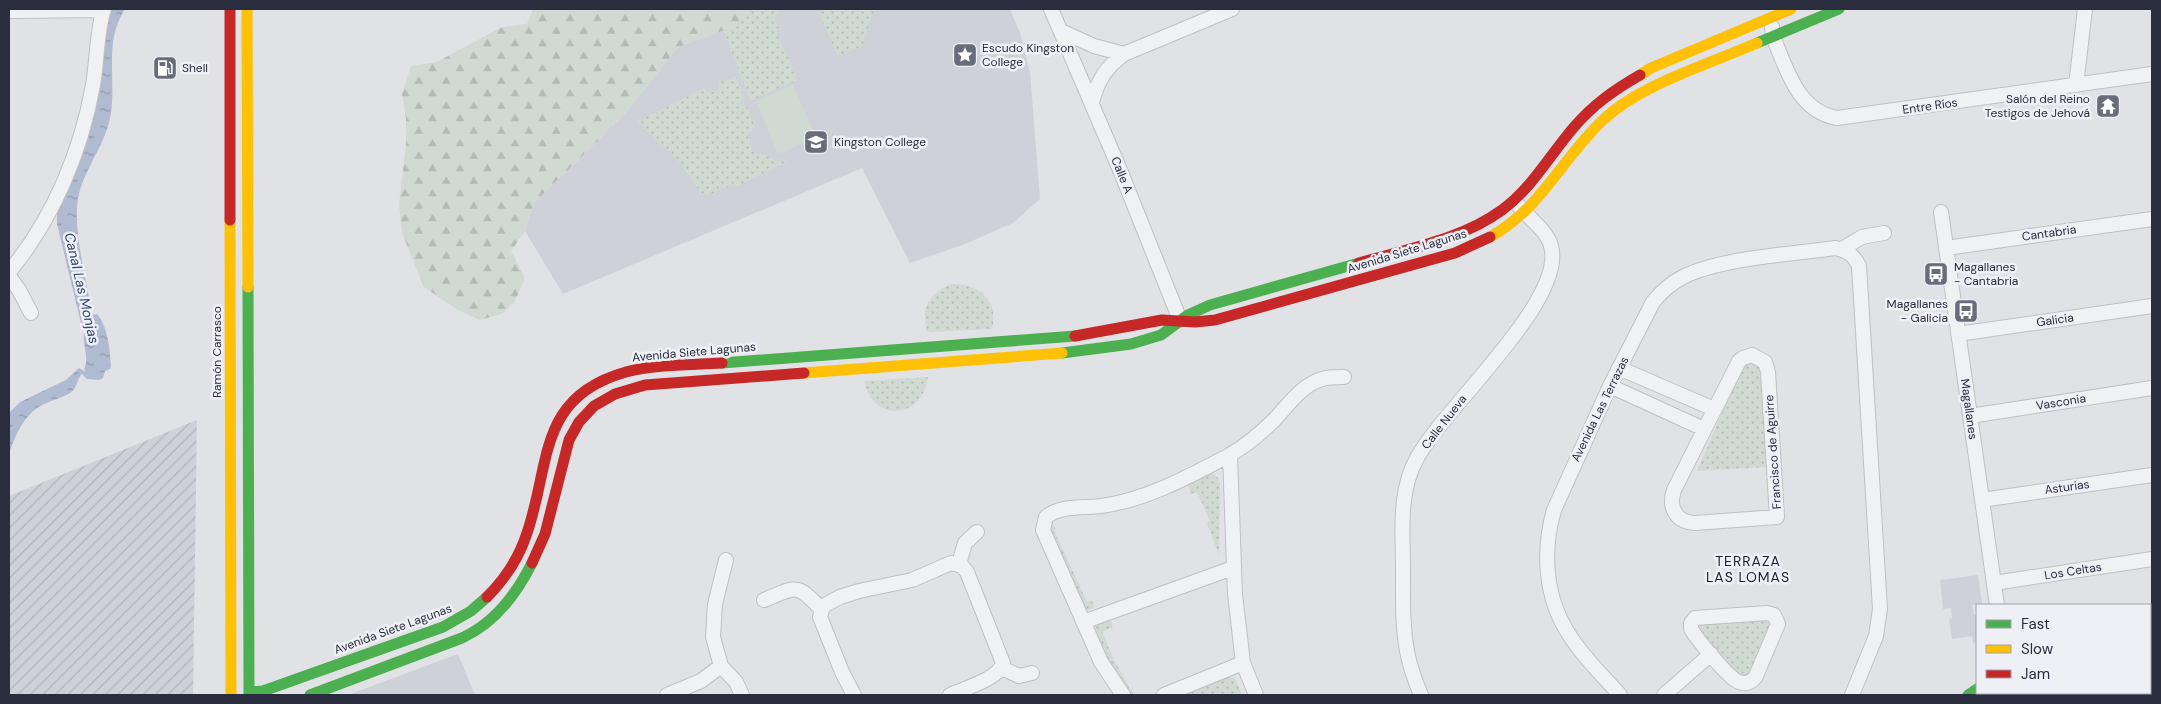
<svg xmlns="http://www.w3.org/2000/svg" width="2161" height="704" font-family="'DM Sans',sans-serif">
<defs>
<pattern id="industrial-furrows" width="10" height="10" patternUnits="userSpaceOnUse" patternTransform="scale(1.25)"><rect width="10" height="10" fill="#cfd1d9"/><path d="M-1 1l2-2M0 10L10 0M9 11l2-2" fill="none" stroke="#b2b4bb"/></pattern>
<pattern id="grass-dots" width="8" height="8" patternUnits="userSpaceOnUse" patternTransform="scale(1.25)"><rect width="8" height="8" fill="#d0d9d2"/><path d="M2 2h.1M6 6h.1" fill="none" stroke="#b3bbb5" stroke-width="1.8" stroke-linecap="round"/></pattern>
<pattern id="forest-firs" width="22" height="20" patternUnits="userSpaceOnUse" patternTransform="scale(1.25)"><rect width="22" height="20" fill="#d0d9d2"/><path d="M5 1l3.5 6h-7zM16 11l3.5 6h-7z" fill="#b3bbb5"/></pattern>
<pattern id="water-ripples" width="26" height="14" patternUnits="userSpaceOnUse" patternTransform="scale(1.25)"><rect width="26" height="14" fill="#b0bad0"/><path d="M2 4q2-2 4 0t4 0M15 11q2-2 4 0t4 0" fill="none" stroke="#8f98aa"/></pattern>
</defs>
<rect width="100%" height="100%" fill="#e1e2e6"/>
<!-- built -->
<path fill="#cfd1d9" d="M751,9h259l10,24 10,39 10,127 -27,24 -48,21 -55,19 -48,-95 -299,126 -38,-63 9,-28 90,-88 54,-68 61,-22z
M1978,575l4,28 -10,2 2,10h3v27l-4,1 -1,-7 -20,3 -3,-20 3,-1 -1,-10 -8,1 -3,-29z
M458,654l17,41h-127z"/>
<!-- industrial -->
<path fill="url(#industrial-furrows)" d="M197,420l-4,275h-184v-199z"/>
<!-- grass -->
<path fill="url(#grass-dots)" d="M751,9h29l-5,10 5,10 -4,2 22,49 -48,21 -26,-70 15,-6z
M823,9h52l-13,37 -24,10 -18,-40z
M963,44h7l5,5 1,12 -5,5h-12l-6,-4 -1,-8h2l2,-7z
M736,76l8,23h-3l2,8 4,-1 8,21 -8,8 7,18h9l12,8h13l-48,24 -16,3 -16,7 -7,-1 -19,-29 -10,-11 -35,-32 67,-34 3,4h9l3,-4v-6z
M951,284c27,-1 48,15 41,45l-65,3c-6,-24 1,-38 24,-48z
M1751,361l11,7 5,99 -70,4 45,-104z
M928,377c-5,43 -56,46 -64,4z
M1208,473c6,1 11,3 12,10l-1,72 -12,-32 3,-2 -13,-29 -6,2 -4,-12z
M1053,525l3,3 -2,2 33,72 5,-2 2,8 -5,2 -7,-2 -31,-78 -1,-3z
M1110,619l3,8 -11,5 13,30 19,33 -7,-2c-11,-17 -36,-48 -31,-69z
M1773,619l-21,56 -12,3 -46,-52 1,-3z
M1229,677l6,1 7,17h-65z"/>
<!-- forest -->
<path fill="url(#forest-firs)" d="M533,9h218l-12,16 -61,22 -54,68 -90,88 -9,28 -14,20 14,27 -10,23 -13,13 -22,6 -22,-10 -34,-23 -22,-54 -3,-29 7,-59v-26l-4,-25 9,-28 26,-4 65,-35 25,-3z"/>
<!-- garden -->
<path fill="#d0d9d2" d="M793,85l24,53 -39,16 -22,-53z"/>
<!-- water -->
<path fill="url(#water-ripples)" d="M110,9h15c-21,32 -9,68 -14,104 -4,29 -25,53 -32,81 -8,32 8,87 13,121l5,-1c11,13 13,36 14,52l-1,3 -5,2 -2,7 -4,2 -12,-1 -5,-5c-6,6 -4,14 -12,19 -8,5 -17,7 -26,11 -20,10 -28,30 -35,50v-41l11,-11 46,-22 13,-12 7,4 -2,-3c6,-11 -2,-25 0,-35l2,-3 -3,-3 2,-4 -4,-1 -24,-99v-15l39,-103 7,-68z"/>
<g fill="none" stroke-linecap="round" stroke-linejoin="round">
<defs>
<path id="street" d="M1051,9l69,161 60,150
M9,11l94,-1
M1772,27l1,10c14,32 24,74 64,81l315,-44
M1061,31l33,15 30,8
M2076,85l9,-76
M1092,102c6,-22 14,-35 32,-48l108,-45
M1941,212l56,393
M1946,248l206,-29
M1842,249l20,-12 22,-4
M9,272c44,-53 72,-120 84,-187 4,-23 4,-56 11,-76
M9,276l10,14 12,23
M1958,334l194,-28
M1752,355l13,7 3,10 9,145 -82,6c-19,-1 -27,-15 -21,-33l65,-129 4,-3z
M1619,368l95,41
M1610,386l94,43
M1970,416l182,-28
M1230,455l5,139 8,69 13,32
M1982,500l170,-25
M726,560l-11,44 -2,33 8,29 15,16 6,13
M959,564l6,-21 12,-11
M1994,583l158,-24
M764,600c32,-13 32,-18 57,9
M1767,613l7,2 4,9 -22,52c-4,6 -10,9 -17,6 -10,-3 -42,-43 -48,-53v-6l4,-5z
M1083,622l150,-54
M1002,668l17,8 13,-3
M2009,693v2
M667,695l34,-14 20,-15
M854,695l-12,-23 -22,-55 3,-11 17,-9 19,-6 53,-11 39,-17 11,3 5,6 36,91c-4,16 -38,25 -53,32
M1123,695l-22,-33 -58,-132 3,-13c14,-12 37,-9 55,-11 45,-6 87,-29 127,-50 16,-9 32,-22 45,-35 14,-14 28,-36 49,-42 6,-2 15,-2 22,-2
M1164,695l79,-32
M1421,695c-5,-12 -10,-25 -13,-39 -6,-28 -5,-58 -5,-87 0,-37 -5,-77 14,-111 26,-49 150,-158 134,-212 -4,-16 -23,-28 -33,-41
M1620,695c-17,-19 -36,-37 -50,-59 -25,-37 -28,-84 -16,-126l56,-124 43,-84c9,-11 18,-19 30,-25 37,-19 110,-23 152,-29 12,2 19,7 24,18l21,343 -4,27 -24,59
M1664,695l47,-41"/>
</defs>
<!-- street casing -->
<use href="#street" stroke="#bfc0c4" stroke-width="16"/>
<!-- street -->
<use href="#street" stroke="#f0f1f3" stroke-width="14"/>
<!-- fast -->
<path stroke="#4caf50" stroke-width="11" d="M1757,43l82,-34
M248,287l1,408
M1062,353l69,-9 30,-9 27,-20 22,-10 149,-42
M722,363l353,-27
M249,692l14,-1 180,-64 28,-16 16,-14
M310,695l152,-57c33,-15 54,-43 70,-75
M1968,695l9,-6"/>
<!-- slow -->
<path stroke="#ffc107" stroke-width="11" d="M247,9l1,278
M1640,75l11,-7 140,-59
M230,220l1,475
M1490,237c50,-27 73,-80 113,-117 38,-36 106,-56 154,-77
M804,373l258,-20"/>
<!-- jam -->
<path stroke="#c62828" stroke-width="11" d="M230,9v211
M1359,263c48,-14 102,-23 143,-53 30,-22 48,-55 72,-83 20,-23 40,-37 66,-52
M1075,336l87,-16 33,2 20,-2 240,-67 35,-16
M532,563l13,-29 24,-94 10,-18 15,-16 21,-12 30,-9 159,-12
M487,597c18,-18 32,-39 40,-64 24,-70 10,-136 99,-161 30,-8 65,-7 96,-9
M2150,657l2,-1"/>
</g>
<!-- icons -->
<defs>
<symbol id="sight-square" viewBox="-11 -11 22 22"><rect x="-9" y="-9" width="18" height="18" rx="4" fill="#696c79" stroke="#eff0f6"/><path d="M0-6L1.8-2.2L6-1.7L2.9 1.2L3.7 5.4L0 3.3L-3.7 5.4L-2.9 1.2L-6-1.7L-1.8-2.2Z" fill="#fff"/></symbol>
<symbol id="fuel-square" viewBox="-11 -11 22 22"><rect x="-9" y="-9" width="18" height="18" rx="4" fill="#696c79" stroke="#eff0f6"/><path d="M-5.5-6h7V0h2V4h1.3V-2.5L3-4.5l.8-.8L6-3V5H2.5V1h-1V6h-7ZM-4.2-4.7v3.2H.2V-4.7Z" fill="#fff"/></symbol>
<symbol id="temple-square" viewBox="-11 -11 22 22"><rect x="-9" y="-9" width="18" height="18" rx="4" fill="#696c79" stroke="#eff0f6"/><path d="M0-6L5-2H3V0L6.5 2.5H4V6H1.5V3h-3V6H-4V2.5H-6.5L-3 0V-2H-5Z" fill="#fff"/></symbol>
<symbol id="school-square" viewBox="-11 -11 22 22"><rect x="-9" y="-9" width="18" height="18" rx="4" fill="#696c79" stroke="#eff0f6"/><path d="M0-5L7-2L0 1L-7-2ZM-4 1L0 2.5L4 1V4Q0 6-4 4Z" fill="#fff"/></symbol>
<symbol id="bus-square" viewBox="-11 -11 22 22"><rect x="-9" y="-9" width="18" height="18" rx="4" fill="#696c79" stroke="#eff0f6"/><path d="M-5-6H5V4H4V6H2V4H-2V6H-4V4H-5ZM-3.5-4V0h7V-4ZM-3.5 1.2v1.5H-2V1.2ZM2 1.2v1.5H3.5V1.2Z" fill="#fff"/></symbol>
</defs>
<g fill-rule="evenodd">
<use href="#sight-square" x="951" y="41" width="28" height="28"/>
<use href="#fuel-square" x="151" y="54" width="28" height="28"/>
<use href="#temple-square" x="2094" y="92" width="28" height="28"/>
<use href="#school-square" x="802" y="128" width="28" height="28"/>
<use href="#bus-square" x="1922" y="260" width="28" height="28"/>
<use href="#bus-square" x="1952" y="297" width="28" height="28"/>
</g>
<g text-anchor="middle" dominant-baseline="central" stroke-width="5" stroke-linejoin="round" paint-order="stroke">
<!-- poi labels -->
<g font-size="12" fill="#292d3e" stroke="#eff0f6" text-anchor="start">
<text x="982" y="48">Escudo Kingston<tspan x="982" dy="14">College</tspan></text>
<text x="182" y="68">Shell</text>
<text x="2090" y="99" text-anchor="end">Salón del Reino<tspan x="2090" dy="14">Testigos de Jehová</tspan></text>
<text x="834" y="142">Kingston College</text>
<text x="1954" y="267">Magallanes<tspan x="1954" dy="14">- Cantabria</tspan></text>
<text x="1948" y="304" text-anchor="end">Magallanes<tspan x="1948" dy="14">- Galicia</tspan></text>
</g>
<!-- street labels -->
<g font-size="12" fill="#292d3e" stroke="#eff0f6">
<text transform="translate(1930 106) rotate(-8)">Entre Ríos</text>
<text transform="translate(1122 175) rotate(68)">Calle A</text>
<text transform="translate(2049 233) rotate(-8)">Cantabria</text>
<text transform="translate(1407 251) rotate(-17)">Avenida Siete Lagunas</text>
<text transform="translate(2055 320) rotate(-8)">Galicia</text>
<text transform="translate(217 352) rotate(-90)">Ramón Carrasco</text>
<text transform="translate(694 352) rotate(-5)">Avenida Siete Lagunas</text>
<text transform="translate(2061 402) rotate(-9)">Vasconia</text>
<text transform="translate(1600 409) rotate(-64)">Avenida Las Terrazas</text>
<text transform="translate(1969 409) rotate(82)">Magallanes</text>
<text transform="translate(1444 422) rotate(-52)">Calle Nueva</text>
<text transform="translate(1773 452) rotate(-94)">Francisco de Aguirre</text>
<text transform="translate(2067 487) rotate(-8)">Asturias</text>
<text transform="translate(2073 571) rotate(-9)">Los Celtas</text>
<text transform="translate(393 629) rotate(-20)">Avenida Siete Lagunas</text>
</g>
<!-- water labels -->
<g font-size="14" font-style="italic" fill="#344671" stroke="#eff0f6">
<text transform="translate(82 288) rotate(77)">Canal Las Monjas</text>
</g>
<!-- neighbourhood labels -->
<g font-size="14" letter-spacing="1" fill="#1b1e2f" stroke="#eff0f6">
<text x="1748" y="561">TERRAZA<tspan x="1748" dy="16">LAS LOMAS</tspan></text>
</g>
</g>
<!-- border -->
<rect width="2161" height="704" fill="none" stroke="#292d3e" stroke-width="20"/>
<!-- legend -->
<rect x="1976" y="604" width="175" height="90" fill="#eff0f6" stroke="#a0a2ac"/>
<rect x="1986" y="620" width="25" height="8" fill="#4caf50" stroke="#a0a2ac"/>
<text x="2021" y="629" font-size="15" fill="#292d3e">Fast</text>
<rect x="1986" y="645" width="25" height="8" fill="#ffc107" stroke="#a0a2ac"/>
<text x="2021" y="654" font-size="15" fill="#292d3e">Slow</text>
<rect x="1986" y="670" width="25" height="8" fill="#c62828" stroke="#a0a2ac"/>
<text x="2021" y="679" font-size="15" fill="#292d3e">Jam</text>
</svg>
